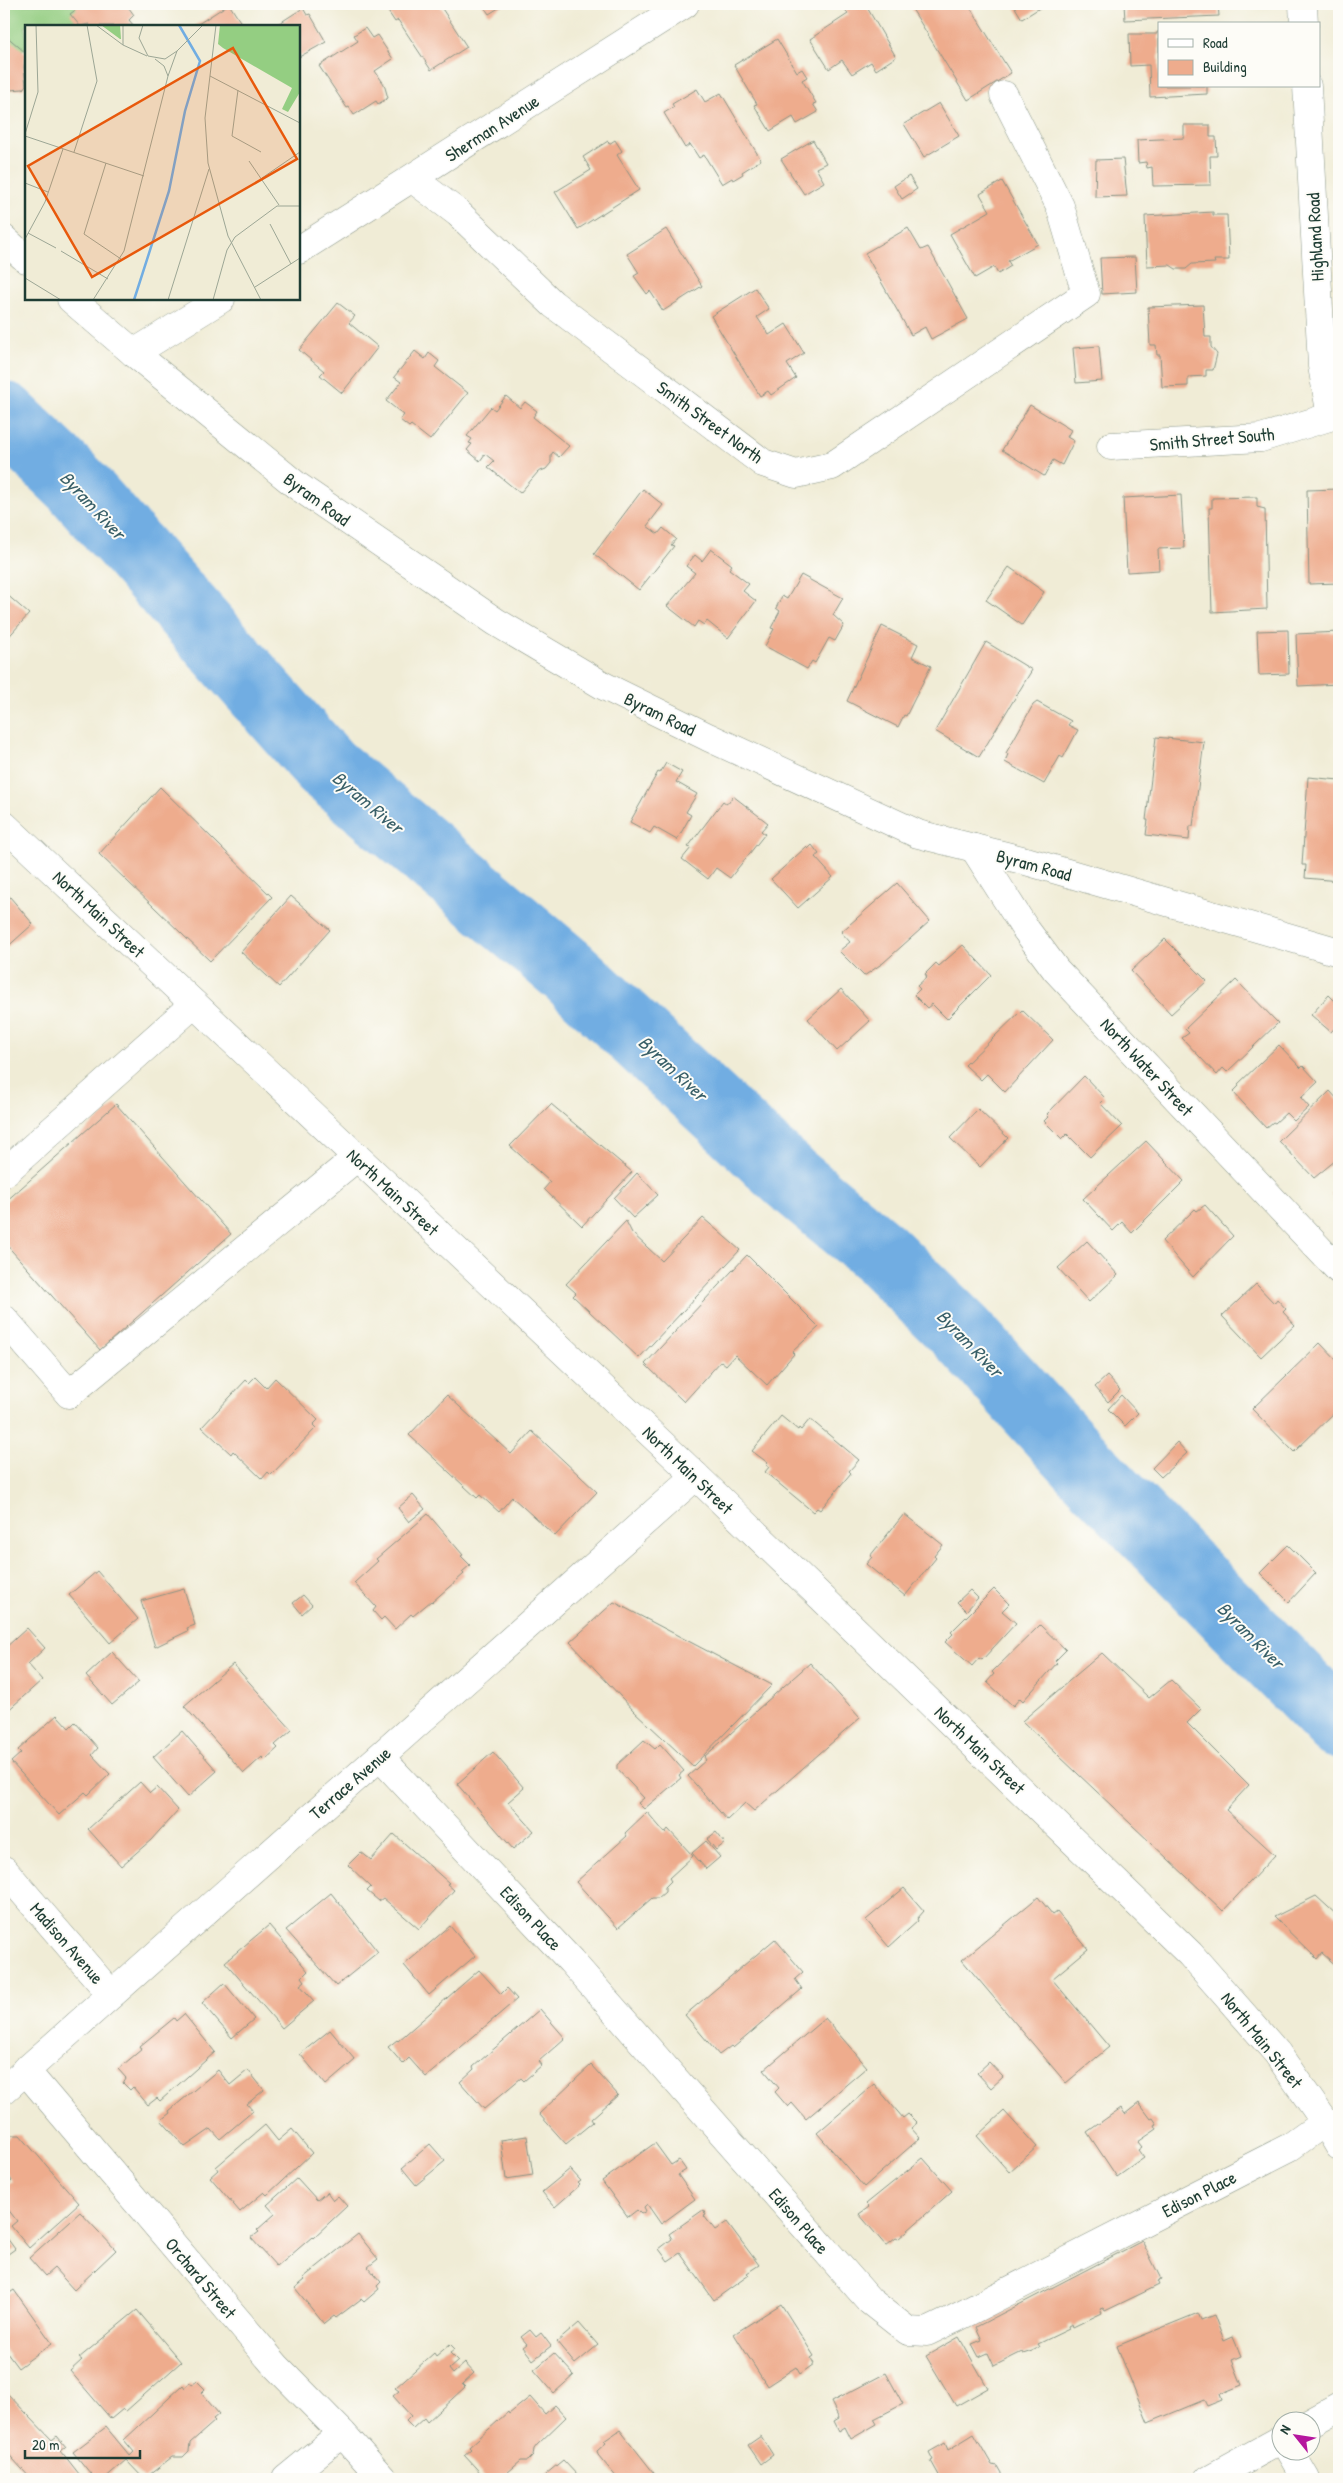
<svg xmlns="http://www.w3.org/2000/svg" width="1343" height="2483" font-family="'Patrick Hand',sans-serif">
<rect width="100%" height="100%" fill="#fdfcf7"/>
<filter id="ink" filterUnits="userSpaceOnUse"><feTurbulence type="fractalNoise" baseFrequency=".02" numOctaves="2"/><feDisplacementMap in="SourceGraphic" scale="10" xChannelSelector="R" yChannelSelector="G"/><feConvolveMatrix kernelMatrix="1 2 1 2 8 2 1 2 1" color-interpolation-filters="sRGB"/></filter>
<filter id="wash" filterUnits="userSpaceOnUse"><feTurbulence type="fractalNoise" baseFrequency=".0096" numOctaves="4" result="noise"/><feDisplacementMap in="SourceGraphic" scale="20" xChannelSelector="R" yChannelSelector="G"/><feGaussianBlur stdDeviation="1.12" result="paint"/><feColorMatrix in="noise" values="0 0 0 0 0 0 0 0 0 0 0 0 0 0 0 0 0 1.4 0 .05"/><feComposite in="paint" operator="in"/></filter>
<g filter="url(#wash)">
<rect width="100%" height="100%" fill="#f0ecd6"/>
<!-- green -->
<path fill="#94ce82" stroke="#5a865b" d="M4,4h99l-39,22h-38v22l-22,13z"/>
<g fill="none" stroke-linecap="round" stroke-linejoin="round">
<!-- river -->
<path stroke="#71ade2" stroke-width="69" d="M4,416l72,69 251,283 241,203 222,207 89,74 84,82 121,132 255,259"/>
</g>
<g id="blocks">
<!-- building -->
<path fill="#eeac8d" d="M79,4h47l8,11 -5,5 5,6h-44l-1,-2 -9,2 -10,-12 7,-5 -2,-2z
M229,4l14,22h-48z
M383,4h56l28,43 -36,23 -33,-50 -3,2z
M482,4h23l-16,10z
M850,4h15l31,53 -20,13 -5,-8 -19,12 -10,-14 -13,9 -19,-30 38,-25 -4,-6z
M909,4h59l43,69 -43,27z
M1013,4h33l-24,15z
M1124,4h94l1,12 -94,4z
M303,8l4,7 3,-1 16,28 -27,15v-31h-24z
M365,28l7,10 5,-3 16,24 -18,12 9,13 4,14 -10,6 -2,-3 -22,14 -5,-8 -2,1 -28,-42 39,-25 -4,-6z
M1157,32h2v54h48v8l-57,3 -1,-32 -19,1 -1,-32h28z
M4,34l22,19 -2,14 2,18 -3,4 -13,1 -6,7z
M777,39l20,33 5,-3 5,8 -5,3 14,23 -3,1 5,8 -21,12 -4,-7 -23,14 -16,-26 3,-1 -23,-39z
M697,89l8,13 16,-9 40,67 -19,12 1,2 -10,6 -1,-2 -10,6 -18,-29 -5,3 -9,-14 -5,4 -21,-35 10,-6 -2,-3z
M939,103l20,33 -35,21 -20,-33z
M1184,125h26v12h6l1,19h-7l1,29 -58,1 -1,-19 -5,1 -1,-6 -8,1 -1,-23 47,-2z
M615,140l7,11 -5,4 22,35 -61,39 -23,-37 36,-22 -8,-13 25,-16 1,3z
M813,140l13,23 -10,5 8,14 -20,12 -23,-35z
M1123,159l4,37 -32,1 1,-37z
M909,176l8,13 -15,10 -8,-13z
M1002,181l36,63 -30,17 3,5 -13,8 -4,-7 -19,11 -25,-44 40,-23 -10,-17z
M1213,212v3h14l2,45h-15l1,3 -23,1 -6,5h-10l-6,-4 -23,1 -2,-50z
M908,228l13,22 7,-3 40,72 -37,20 -6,-12 -14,8 -46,-82z
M666,229l36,57 -39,25 -13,-20 -3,3 -13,-18 5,-3 -12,-19z
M1135,257l2,35 -35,2 -2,-36z
M755,288l14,21 -12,8 12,18 17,-11 18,29 -17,11 9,14 -25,17 -3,-4 -8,5 -49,-80z
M338,303l17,13 -6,7 29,24 -36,46 -22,-18 4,-4 -25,-21z
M1203,305l2,32h6v10l6,7 -4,16h-7v6l-18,1v9l-26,1 -2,-32h-3l-1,-10h-6l-2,-38z
M1099,346l3,35 -26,2 -3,-35z
M415,351l10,8 4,-6 10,8 -4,6 33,26 -38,47 -19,-15 -2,2 -9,-7 4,-5 -18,-14 15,-19 -7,-5z
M506,396l14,12 5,-6 12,9 -4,6 36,29 -10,11 -6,-5 -2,3v8l-5,6 -8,3 -18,21 -32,-26 6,-6 -9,-7 -5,7 -13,-11 5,-6 -3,-1 3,-4 -5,-3 24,-29 4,3z
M1030,405l41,25 -4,7 7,4 -12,24 -9,-5 -9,16 -42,-26z
M643,489l20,16 -16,21 11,8 5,-6 13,11 -5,6 3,1 -35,44 -45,-36z
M1339,489v94l-30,1 -2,-94z
M1181,495l3,53 -26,1 1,21 -32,2 -4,-74z
M1257,497v10l8,2 2,100 -55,3 -3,-104h3v-10z
M711,549l21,16 -3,4 20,15 -6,7 13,10 -28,37 -21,-17 -3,4 -6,-4 -4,6 -27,-21 28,-33 -9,-7 9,-11 7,6z
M1009,567l35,25 -22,33 -36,-25z
M801,575l42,23 -10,17 11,10 -9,16 -6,-3 -14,25 -3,-2 -5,8 -42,-23 9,-17 -3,-1 9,-17 -4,-3 6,-12 5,3z
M4,592l25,22 -25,28z
M882,626l36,18 -6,13 19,9 -25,50 -2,-1 -6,12 -51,-26z
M1288,630l1,44 -30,1 -2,-44z
M1339,632v52l-41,2 -2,-52z
M986,642l46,28 -53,87 -44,-26z
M1037,702l34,19 -3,4 10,5 -15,28 -3,-2 -16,28 -39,-22 3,-8 -2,-1 27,-48z
M1156,737l48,5 -11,84h-3l-1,14 -43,-5 2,-15h-2z
M666,763l16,9 -6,10 21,12 -11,18 5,3 -14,25 -23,-13 -4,6 -20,-11 28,-50 2,1z
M1308,777l31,3v101l-34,-3 1,-13h-4z
M160,787l112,110 -62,64 -111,-107z
M733,796l35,27 -7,8 4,3 -35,44 -14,-10 -8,11 -26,-20 9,-11 -3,-1 35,-46 4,3z
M812,845l7,9 -4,3 18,20 -35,31 -27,-29 35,-32 2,2z
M897,883l33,38 -47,42 -19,13 -25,-25 11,-9 -9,-10z
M4,890l29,34 -29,26z
M291,896l39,34 -51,57 -38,-35z
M1165,939l42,42 -36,33 -40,-43z
M963,945l28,30 -44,44 -15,-15 -5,4 -13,-13 6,-6 -3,-3 10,-9 -2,-3 11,-11 3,3z
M1236,980l42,43 -51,49 -4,-4 -6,7 -35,-37 7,-5 -4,-4z
M841,989l29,32 -33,30 -29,-32z
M1329,995l10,10v18l-8,9 -20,-17z
M1022,1010l31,30 -48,52 -18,-18 -6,6 -16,-15z
M1279,1045l22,23 2,-2 15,16 -17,16 8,9 -15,14 -8,-8 -11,10 -2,-1 -7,6 -33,-36 6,-6 -1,-2z
M1084,1076l21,22 -5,5 22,23 -32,31 -23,-23 -5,5 -18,-18 5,-5 -2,-2z
M1330,1091l9,10v63l-3,-4 -22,18 -35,-37z
M116,1104l115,130 -131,116 -96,-108v-39z
M551,1104l81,68 -50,54 -38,-37 6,-7 -40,-36z
M978,1109l30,29 -28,29 -30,-29z
M1146,1141l38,40 -52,52 -10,-11 -9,9 -30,-32z
M637,1173l21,22 -25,23 -19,-20z
M1339,1186v17l-8,-9z
M1205,1205l28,31 -40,41 -31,-36 33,-32 2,2z
M703,1218l37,32 -101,108 -66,-62 3,-3 -10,-9 60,-63 6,12 30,28z
M1087,1241l31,34 -29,27 -31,-34z
M747,1255l72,72 -27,25 2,2 -27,31 -32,-30 -9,10 -5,-4 -37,41 -39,-38z
M1256,1284l18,19 3,-4 9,10 -3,3 12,13 -34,32 -39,-41z
M1320,1343l19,20v45l-45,44 -42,-43z
M1107,1376l13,14 -12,12 -13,-15z
M255,1377l11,11 9,-10 43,42 -5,5 3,3 -45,47 -3,-3 -6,7 -29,-28 -2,3 -29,-27 44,-47 3,3z
M447,1395l64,59 21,-23 65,61 -42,44 -43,-39 -13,15 -19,-17 -3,3 -68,-63z
M1121,1395l17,18 -13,13 -17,-17z
M781,1416l17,14 1,-2 2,2 9,-11 49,41 -10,11 2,2 -31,37 -3,-2 -4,4 -48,-40 4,-5 -3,-2 2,-2 -16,-12z
M1177,1442l10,11 -26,24 -9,-9z
M413,1495l12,14 -16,13 -11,-14z
M428,1514l35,41 -2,1 9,9 -8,7 2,2 -32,28 -1,-1 -18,15 -2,-2 -16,15 -11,-12 -3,3 -8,-9 3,-4 -22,-24 24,-22 -2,-2z
M904,1514l39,31 -9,11 2,2 -31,38 -39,-32 6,-7 -2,-1z
M1288,1545l28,28 -27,29 -29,-29z
M97,1571l41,48 -28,24 -41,-48z
M184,1589l11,36 -8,3 1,3 -33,16 -14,-46z
M994,1589l15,15 -7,7 14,12 -34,37 -3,-2 -7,8 -27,-24 8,-8 -2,-2z
M970,1590l8,8 -12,13 -9,-9z
M303,1595l9,10 -10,9 -9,-11z
M614,1602l158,83 -79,81 -59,-55 -64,-69z
M1040,1625l26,25 -11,11 2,2 -34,38 -3,-3 -7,8 -26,-24 7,-8 -2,-2z
M27,1628l18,20 -17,16 14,16 -38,34v-65z
M112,1652l27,30 -27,23 -26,-29z
M1102,1653l47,45 22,-18 30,29 -14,14 62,62 -23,25 49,45 -52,56 -201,-190z
M810,1663l50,55 -106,93 -9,-8 -18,17 -39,-44 18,-16 -2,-3z
M233,1664l59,66 -17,15 3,3 -13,12 -3,-3 -18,16 -60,-67z
M57,1715l12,13 6,-6 23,26 -6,7 18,19 -22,21 -3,-3 -26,23 -48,-53 10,-9 -3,-3z
M182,1731l35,40 -29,26 -35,-40z
M644,1740l11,9 5,-5 24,27 -5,4 2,3 -37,31 -6,-6 6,-5 -27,-29v-4z
M493,1752l31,36 -16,14 26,29 -21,18 -56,-65z
M140,1782l10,11 7,-6 21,23 -27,30 -30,26 -33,-37z
M647,1812l18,21 3,-4 25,27 -24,22 2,3 -6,6v5l-7,6h-6l-34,30 -42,-46 51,-46 -2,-3z
M716,1832l9,11 -9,7 -9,-11z
M394,1834l55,49 -2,1 7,6 -35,39 -36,-31 -4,3 -12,-10 4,-4 -23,-22 13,-13 10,8z
M706,1841l14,16 -14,12 -14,-16z
M904,1888l20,23 -7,8 1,2 -29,26 -23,-27z
M331,1893l47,59 -42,34 -50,-56z
M1316,1896l23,21v51l-17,-15 -5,6 -43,-42z
M1038,1897l15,18 4,-3 31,37 -36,30 57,68 -43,36 -104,-123z
M269,1925l39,46 -6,6 3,4 -5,4 14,16 -32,27 -57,-66z
M450,1926l25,30 -46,39 -25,-30z
M775,1939l28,33 -8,7 7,10 -69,59 -2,-2 -12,9 -34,-40z
M479,1970l22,24 6,-6 10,11 -91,78 -17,-19 -6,6 -15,-17 9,-7 1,1z
M224,1983l30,36 -22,19 -30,-35z
M540,2009l25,29 -26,23 3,4 -18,16 -3,-3 -37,31 -24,-27 14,-13 -1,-2z
M184,2014l31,38 -55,49 -3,-3 -9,7 -15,-18 -3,3 -7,-7 3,-5 -8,-9 24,-20 -2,-3 34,-28 2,3z
M825,2018l42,49 -61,52 -14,-16 -4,4 -13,-15 4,-4 -15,-18z
M330,2030l25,30 -29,25 -26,-31z
M989,2062l14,15 -12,11 -14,-15z
M591,2065l27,30 -27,24 2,3 -27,22 -27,-30z
M218,2070l12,15 18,-15 16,20 -17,14 6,7 -33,28 -9,-10 -26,18 -24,-27 9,-7 -1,-2z
M874,2084l29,34 5,-4 9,9 -6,5 9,10 -56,49 -47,-54z
M1139,2103l12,16 2,-1 4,6 -2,1 2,4 -19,13 4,5 -4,3 6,8 -27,19 -30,-45 34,-24 4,6z
M1004,2111l33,36 -28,25 -32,-36z
M265,2125l13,16 14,-12 20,24 -45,42 -3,-3 -24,20 -30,-35 8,-7 -2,-3z
M11,2135h9l59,68 -50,45 -18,-22 6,-5 -13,-17v-16l8,-7 -8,-12v-27z
M527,2136l6,39 -27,4 -5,-39z
M655,2143l16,22 8,-5 7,10 -8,5 17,24 -34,25 -14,-20 -3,3 2,4 -5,3 -4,-4 -9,7 -26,-36z
M430,2144l15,17 -29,24 -14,-17z
M923,2158l29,33 -54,48 -2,-1 -10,8 -27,-32 10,-7 -3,-3z
M570,2169l11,12 -3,2 2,2 -25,22 -13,-15z
M297,2178l20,22 10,-8 6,8 5,-4 9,10 -34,32 -1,-1 -35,30 -26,-29 8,-6 -2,-2 18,-16 -8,-9z
M703,2210l3,5 -2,1 11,14 12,-8 32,43 -12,8 2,2 -35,25 -34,-47 -12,8 -9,-12 13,-10 -3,-5z
M80,2212l36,38 -42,40 -20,-22 -9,8 -16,-18z
M4,2234l11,15 -11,8z
M358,2234l20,25 -10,8 13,15 -4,4 2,3 -15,13 -3,-3 -25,19 -2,-2 -10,8 -29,-36 10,-8 -2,-2z
M1142,2241l19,38 -4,2 2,4 -54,26 -2,-3 -3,1 2,4 -29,14 -1,-3 -4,2 1,3 -31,15 2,3 -8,4 -9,3 -1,-2 -28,14 -6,-13 -9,4 -7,-13 10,-4 -6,-13z
M14,2290l38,53 -34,25 -14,-19v-52z
M781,2304l33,52 -3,2 3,6 -14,10 -4,-7 -29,19 -33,-52z
M137,2310l44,52 -56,50 -2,-3 -12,10 -41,-48 12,-11 -3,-2z
M1198,2313l3,7 13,-5 10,26 9,-4 8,19 -9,4 10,25 -22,9 2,6 -15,6 -3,-6 -56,23 -31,-77z
M579,2323l19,22 -23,19 -18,-22z
M530,2330l6,7 5,-4 10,13 -18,14 -10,-13 4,-3 -6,-7z
M959,2337l29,51 -32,18 -30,-50z
M450,2344l5,5 -5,4 8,8 -9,8 4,5 12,-11 9,10 -12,11 3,3 -38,35 -3,-4 -11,10 -7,-7 5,-5 -18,-20 6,-5 -4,-3 39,-35 2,3z
M554,2353l20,22 -20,18 -20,-23z
M886,2373l17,31 -29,15 3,5 -26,15 -6,-12 -6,4 -5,-10 5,-3 -8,-16z
M197,2381l8,8 -4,4 18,21 -6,5 2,2 -25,22 -1,8 -6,6h-11l-28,22 -18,-19 -22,19h-9l-22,-27 33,-25 24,29 4,-4 -10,-12 59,-55 2,3 5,-6 2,3z
M4,2390l48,50 5,-4 9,11 -5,4 22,28h-52l-27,-30z
M530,2397l15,17 10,-9 11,12 -29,28 -3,4 -1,7 -5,5h-7l-21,18h-14l-22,-24 7,-6 -2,-2 39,-35 1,2z
M620,2430l37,47 -3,2h-36l-20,-24 -1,-4 9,-8 -2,-2z
M974,2434l18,31 5,1 4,7v6h-60l-10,-18 2,-1 -4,-8 16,-9 3,7z
M761,2436l12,19 -12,9 -13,-19z
M563,2460l16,17 -3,2h-36z
M4,2466l6,7 -1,2 4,4h-9z"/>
</g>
</g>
<g filter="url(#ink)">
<use href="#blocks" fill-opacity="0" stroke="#889485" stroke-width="1"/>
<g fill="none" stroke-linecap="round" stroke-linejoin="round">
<defs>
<path id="minor" d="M1303,4l1,20
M1307,86l15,280 9,50
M413,179l45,34 95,91 210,159 33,11 36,-8 254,-172 -26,-88 -56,-111
M299,250l386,-246
M134,353l87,-54
M1111,446l150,-8 78,-24
M974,848l50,79 32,43 283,300
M4,1173l190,-169
M4,1319l65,75 287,-236
M380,1757l191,204 299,340 38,30 19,1 25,-12 338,-173 35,-25
M4,1870l107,124
M25,2070l251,296 66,67 41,46
M4,2090l692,-614
M1310,2423l29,-16
M1289,2450l17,29
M286,2479l56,-46
M1209,2479l71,-39"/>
<path id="major" d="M4,239l22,20
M71,299l63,54 162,132 200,137 108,64 104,51 210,97 108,27 313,91
M4,825l692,651 494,478 87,99 48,69 14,24"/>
</defs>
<!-- minor casing -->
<use href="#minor" stroke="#889485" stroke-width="29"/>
<!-- major casing -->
<use href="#major" stroke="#889485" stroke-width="29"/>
<!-- minor -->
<use href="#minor" stroke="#fff" stroke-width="28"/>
<!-- major -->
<use href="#major" stroke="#fff" stroke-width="28"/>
</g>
</g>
<g text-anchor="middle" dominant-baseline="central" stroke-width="4" stroke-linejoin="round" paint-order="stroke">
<!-- street labels -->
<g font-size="18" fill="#1f3d34" stroke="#fdfcf7">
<text transform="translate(492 128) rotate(-33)">Sherman Avenue</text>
<text transform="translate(1315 237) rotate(-93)">Highland Road</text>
<text transform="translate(710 422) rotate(36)">Smith Street North</text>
<text transform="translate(1212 439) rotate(-5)">Smith Street South</text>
<text transform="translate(317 499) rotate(36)">Byram Road</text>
<text transform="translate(660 714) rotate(26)">Byram Road</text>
<text transform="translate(1034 865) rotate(15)">Byram Road</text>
<text transform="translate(99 914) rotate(43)">North Main Street</text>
<text transform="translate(1147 1067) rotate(47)">North Water Street</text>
<text transform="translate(393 1192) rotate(43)">North Main Street</text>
<text transform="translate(688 1470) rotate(44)">North Main Street</text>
<text transform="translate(980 1750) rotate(44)">North Main Street</text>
<text transform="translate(350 1783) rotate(-41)">Terrace Avenue</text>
<text transform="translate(531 1918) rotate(47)">Edison Place</text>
<text transform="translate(67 1943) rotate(49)">Madison Avenue</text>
<text transform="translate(1262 2040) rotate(51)">North Main Street</text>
<text transform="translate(1199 2194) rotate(-27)">Edison Place</text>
<text transform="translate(799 2221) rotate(49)">Edison Place</text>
<text transform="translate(201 2278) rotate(50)">Orchard Street</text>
</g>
<!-- water labels -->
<g font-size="19" font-style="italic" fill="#385f68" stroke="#fdfcf7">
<text transform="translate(93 505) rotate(47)">Byram River</text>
<text transform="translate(368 802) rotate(40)">Byram River</text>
<text transform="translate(673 1068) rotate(43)">Byram River</text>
<text transform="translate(970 1343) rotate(46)">Byram River</text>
<text transform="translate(1251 1635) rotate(45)">Byram River</text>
</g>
</g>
<!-- overview -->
<g transform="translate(25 25)">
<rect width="275" height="275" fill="#f0ecd6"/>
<path d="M76,0h19l1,14h-1zM195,0h80v67l-12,20 -6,-3 10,-21 -69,-40 -5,-4z" fill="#94ce82"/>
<path fill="none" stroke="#71ade2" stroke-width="2.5" d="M109,275l35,-109 16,-80 15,-50 -21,-36"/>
<path fill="none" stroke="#9ca695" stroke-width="1" d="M71,0l27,20 24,11M98,0v20M118,0l-4,13 9,18 17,3 12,-8M191,0l-11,93 3,45 20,73 33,64M130,34l9,7 4,10M185,51l90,47M213,65l-6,46 29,16M0,109l13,-42 -2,-67M0,111l119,40M49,127l23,-71 -10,-56M224,136l30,44M81,138l-22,71 37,25M237,153l38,-26M0,158l23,9M245,199l21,40M3,208l28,15M0,214l20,-37 18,-53M36,226l47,28M0,253l36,22M230,262l45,-29M68,275l31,-49 44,-175 9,-25 26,-26M143,275l41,-131M188,275l14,-50 8,-13 42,-31h23"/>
<path fill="#e8590c" fill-opacity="0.15" stroke="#e8590c" stroke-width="2.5" d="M208,23l64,111 -205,118 -64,-111z"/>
<rect width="275" height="275" fill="none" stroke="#1f3d34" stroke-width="2.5"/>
</g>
<!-- margin -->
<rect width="1343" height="2483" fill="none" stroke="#fdfcf7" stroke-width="20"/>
<!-- legend -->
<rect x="1158" y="22" width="162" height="65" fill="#fdfcf7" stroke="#a4b0a9"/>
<rect x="1168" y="39" width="25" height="8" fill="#ffffff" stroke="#a4b0a9"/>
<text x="1203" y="48" font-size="15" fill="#1f3d34">Road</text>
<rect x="1168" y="60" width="25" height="15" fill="#eeac8d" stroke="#a4b0a9"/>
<text x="1203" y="72" font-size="15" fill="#1f3d34">Building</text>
<!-- north arrow -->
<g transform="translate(1296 2436) rotate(300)"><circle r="24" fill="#fdfcf7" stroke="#a4b0a9"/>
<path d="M0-4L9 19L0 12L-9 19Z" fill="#b5179e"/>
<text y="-8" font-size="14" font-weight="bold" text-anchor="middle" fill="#1f3d34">N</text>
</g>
<!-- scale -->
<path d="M25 2450v8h115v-8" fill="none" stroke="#1f3d34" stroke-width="2.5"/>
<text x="32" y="2450" font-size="15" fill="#1f3d34" stroke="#fdfcf7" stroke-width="4" paint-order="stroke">20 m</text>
</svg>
